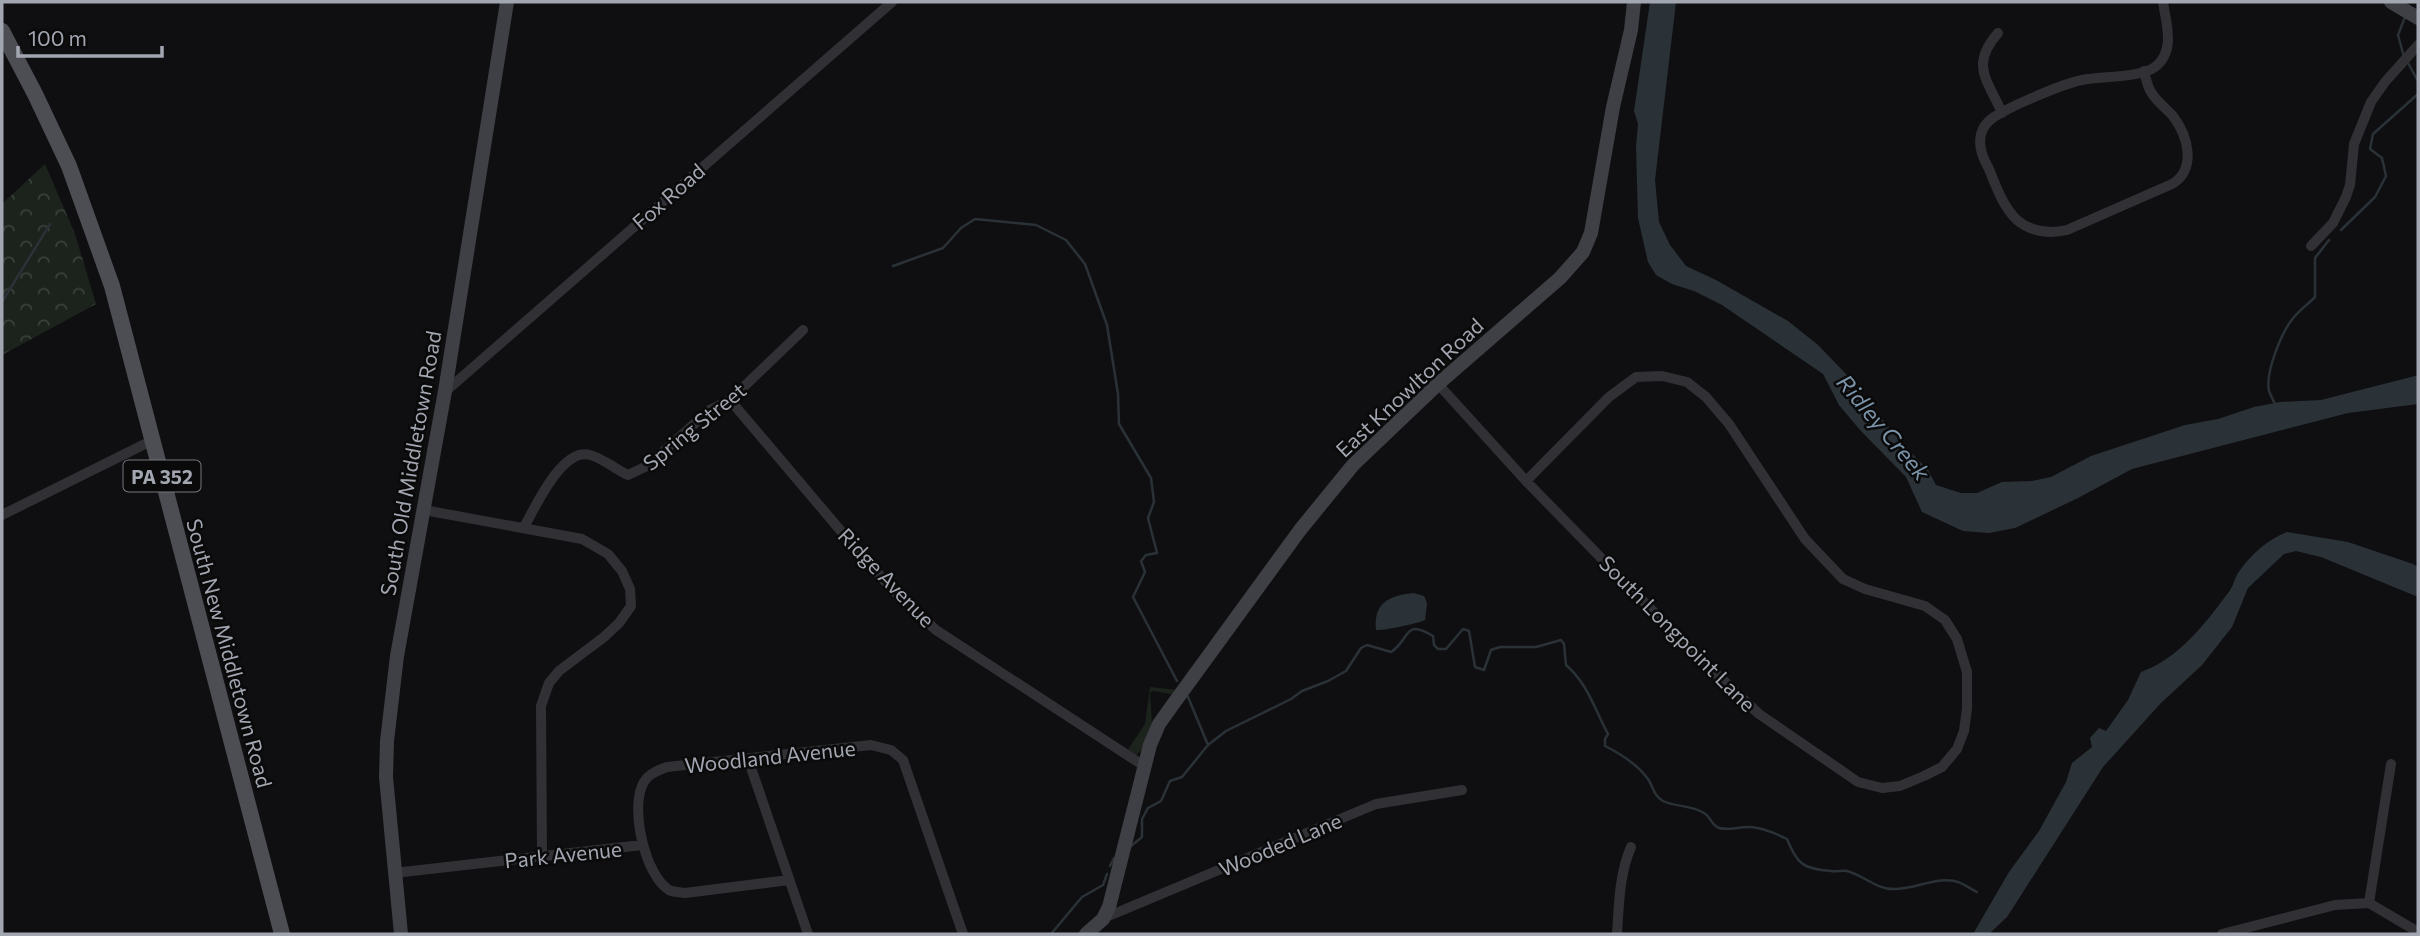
<svg xmlns="http://www.w3.org/2000/svg" width="2420" height="936" font-family="Commissioner,sans-serif">
<defs>
<pattern id="forest-crowns" width="20" height="18" patternUnits="userSpaceOnUse" patternTransform="scale(1.75)"><rect width="20" height="18" fill="#1c231d"/><path d="M2 6a3 3 0 1 1 6 0M12 15a3 3 0 1 1 6 0" fill="none" stroke="#3a403b"/></pattern>
</defs>
<rect width="100%" height="100%" fill="#0f0f11"/>
<!-- grass -->
<path fill="#1c231d" d="M1150,687l27,3 -6,4 -18,-3 -3,2 2,31 -10,26 -6,5 -9,-4 18,-27z"/>
<!-- forest -->
<path fill="url(#forest-crowns)" d="M45,164l30,70 21,70 -94,51v-151z"/>
<!-- water -->
<path fill="#2a3238" d="M1650,2h26l-21,178 4,42 11,23 16,21 30,14 72,41 30,24 28,29 54,67 28,29 8,15 25,8h16l25,-11 30,-1 19,-4 40,-21 94,-31 33,-6 36,-12 26,-5 41,-2 94,-24h3v28l-70,9 -216,56 -54,29 -63,30 -26,5 -26,-2 -41,-19 -16,-35 -46,-47 -21,-25 -16,-31 -101,-69 -28,-14 -22,-7 -16,-9 -8,-13 -10,-44 -2,-72 2,-22 -4,-13z
M2287,532l61,10 65,22 5,3v30l-97,-40 -25,-6 -12,3 -36,34 -16,39 -30,38 -41,38 -58,64 -96,150 -18,17h-16l36,-62 30,-41 27,-49 6,-19 20,-16 -2,-9 9,-10 7,3 22,-31 13,-28c37,-13 64,-48 87,-79 5,-6 6,-13 10,-20 12,-18 29,-33 49,-41z
M1414,593l10,3 3,7 -2,17c-5,3 -42,11 -49,10 -3,-28 15,-35 38,-37z"/>
<g fill="none" stroke-linecap="round" stroke-linejoin="round">
<!-- stream -->
<path stroke="#2a3238" stroke-width="2.5" d="M2404,57l-6,-22 7,-18
M2408,63l10,18
M2341,230l34,-33 11,-21 -4,-18 -12,-9 3,-15 45,-40
M893,266l50,-18 18,-20 14,-9 61,6 30,15 19,24 22,61 11,69 1,30 32,54 3,24 -6,16 9,35 -11,2 -5,6 4,11 -12,25 44,84
M2,302l48,-78
M2276,406c-2,-4 -5,-10 -7,-15 -4,-19 13,-60 25,-74 6,-7 14,-13 21,-20v-39l14,-18
M1188,697l20,48
M1131,846l11,-9v-18l6,-11 13,-7 9,-20 12,-4 26,-32 18,-14 65,-32 11,-8 26,-10 18,-10 15,-23 6,-3 24,7c20,-13 12,-34 42,-16l1,9 4,4h8l17,-20 6,2 6,36 9,3 7,-20 9,-3h36l25,-7 3,4 2,21c22,19 29,45 42,69l-3,5v7c16,8 32,18 43,33 6,9 5,16 15,22 12,6 29,4 41,12 7,4 7,12 15,15 11,3 21,-2 32,-1 13,1 24,6 36,12 10,25 16,30 44,32 5,1 11,-1 16,0 16,4 29,18 46,18 19,1 48,-14 65,-7 6,2 13,7 19,10
M1110,866l4,-8
M1051,934l31,-37 21,-12 4,-11"/>
<!-- street -->
<path stroke="#313135" stroke-width="10" d="M1998,33c-28,32 -11,46 4,80
M2144,71c2,7 3,15 7,21 5,9 15,16 22,24 15,20 24,53 -1,68l-105,46c-17,4 -36,2 -50,-10 -14,-13 -21,-34 -28,-51 -6,-11 -11,-22 -8,-35 2,-7 7,-13 13,-17 17,-11 68,-33 88,-37 19,-4 58,-2 73,-13 21,-16 11,-44 8,-65
M2311,246l22,-23 13,-26 4,-12 4,-41 17,-42 14,-20 33,-37
M1438,384l88,97 165,169 68,64 99,68 24,6 18,-2 24,-10 18,-9 15,-18 7,-18 3,-23v-36l-10,-33 -12,-19 -20,-14 -60,-17 -22,-10 -38,-40 -76,-115 -23,-27 -19,-15 -25,-6 -26,1 -27,20 -83,84
M446,391l446,-389
M730,400l138,163 33,35 35,32 208,136
M424,510l158,29 26,15 14,17 8,18 1,17 -12,17 -15,14 -45,34 -10,12 -8,23 1,150
M2,515l151,-75
M524,527c11,-19 38,-80 66,-72 13,3 26,15 38,20l19,-9 63,-56 20,-10 73,-70
M748,759l60,175
M394,873l248,-28
M789,880l-104,13c-5,-1 -13,-1 -16,-3 -24,-15 -38,-79 -27,-104 4,-11 14,-15 25,-19l204,-22 20,5 12,10 60,174
M2369,903l22,-139
M1104,918l272,-114 86,-14
M1617,934c2,-29 2,-59 14,-87
M2222,934l113,-29 34,-2 49,29"/>
<!-- secondary -->
<path stroke="#3f4045" stroke-width="14" d="M2391,2l27,16
M401,934l-15,-157 1,-36 10,-85 48,-265 62,-389
M1086,934l17,-15 6,-12 41,-162 9,-21 15,-21 126,-173 53,-65 85,-81 122,-106 23,-26 8,-19 22,-126 18,-77 3,-28"/>
<!-- primary -->
<path stroke="#4d4e54" stroke-width="16" d="M2,31l33,63 34,72 43,120 170,648"/>
</g>
<g text-anchor="middle" dominant-baseline="central" stroke-width="5" stroke-linejoin="round" paint-order="stroke">
<!-- shield labels -->
<rect fill="#0a0a0b" stroke="#74777e" stroke-width="2" x="123.5" y="460.5" width="77" height="31" rx="5"/>
<g font-size="19" font-weight="bold" fill="#a2a6b0">
<text x="162" y="476">PA 352</text>
</g>
<!-- street labels -->
<g font-size="21" fill="#a2a6b0" stroke="#0a0a0b">
<text transform="translate(668 196) rotate(-41)">Fox Road</text>
<text transform="translate(1409 387) rotate(-43)">East Knowlton Road</text>
<text transform="translate(694 426) rotate(-39)">Spring Street</text>
<text transform="translate(410 463) rotate(-80)">South Old Middletown Road</text>
<text transform="translate(887 577) rotate(46)">Ridge Avenue</text>
<text transform="translate(1678 633) rotate(45)">South Longpoint Lane</text>
<text transform="translate(230 653) rotate(75)">South New Middletown Road</text>
<text transform="translate(770 756) rotate(-6)">Woodland Avenue</text>
<text transform="translate(1280 844) rotate(-23)">Wooded Lane</text>
<text transform="translate(563 854) rotate(-6)">Park Avenue</text>
</g>
<!-- water labels -->
<g font-size="23" font-style="italic" fill="#7b93a9" stroke="#0a0a0b">
<text transform="translate(1884 427) rotate(50)">Ridley Creek</text>
</g>
</g>
<!-- border -->
<rect width="2420" height="936" fill="none" stroke="#a2a6b0" stroke-width="7"/>
<!-- scale -->
<path d="M18 46v10h144v-10" fill="none" stroke="#a2a6b0" stroke-width="3.5"/>
<text x="28" y="46" font-size="21" fill="#a2a6b0" stroke="#0a0a0b" stroke-width="5" paint-order="stroke">100 m</text>
</svg>
